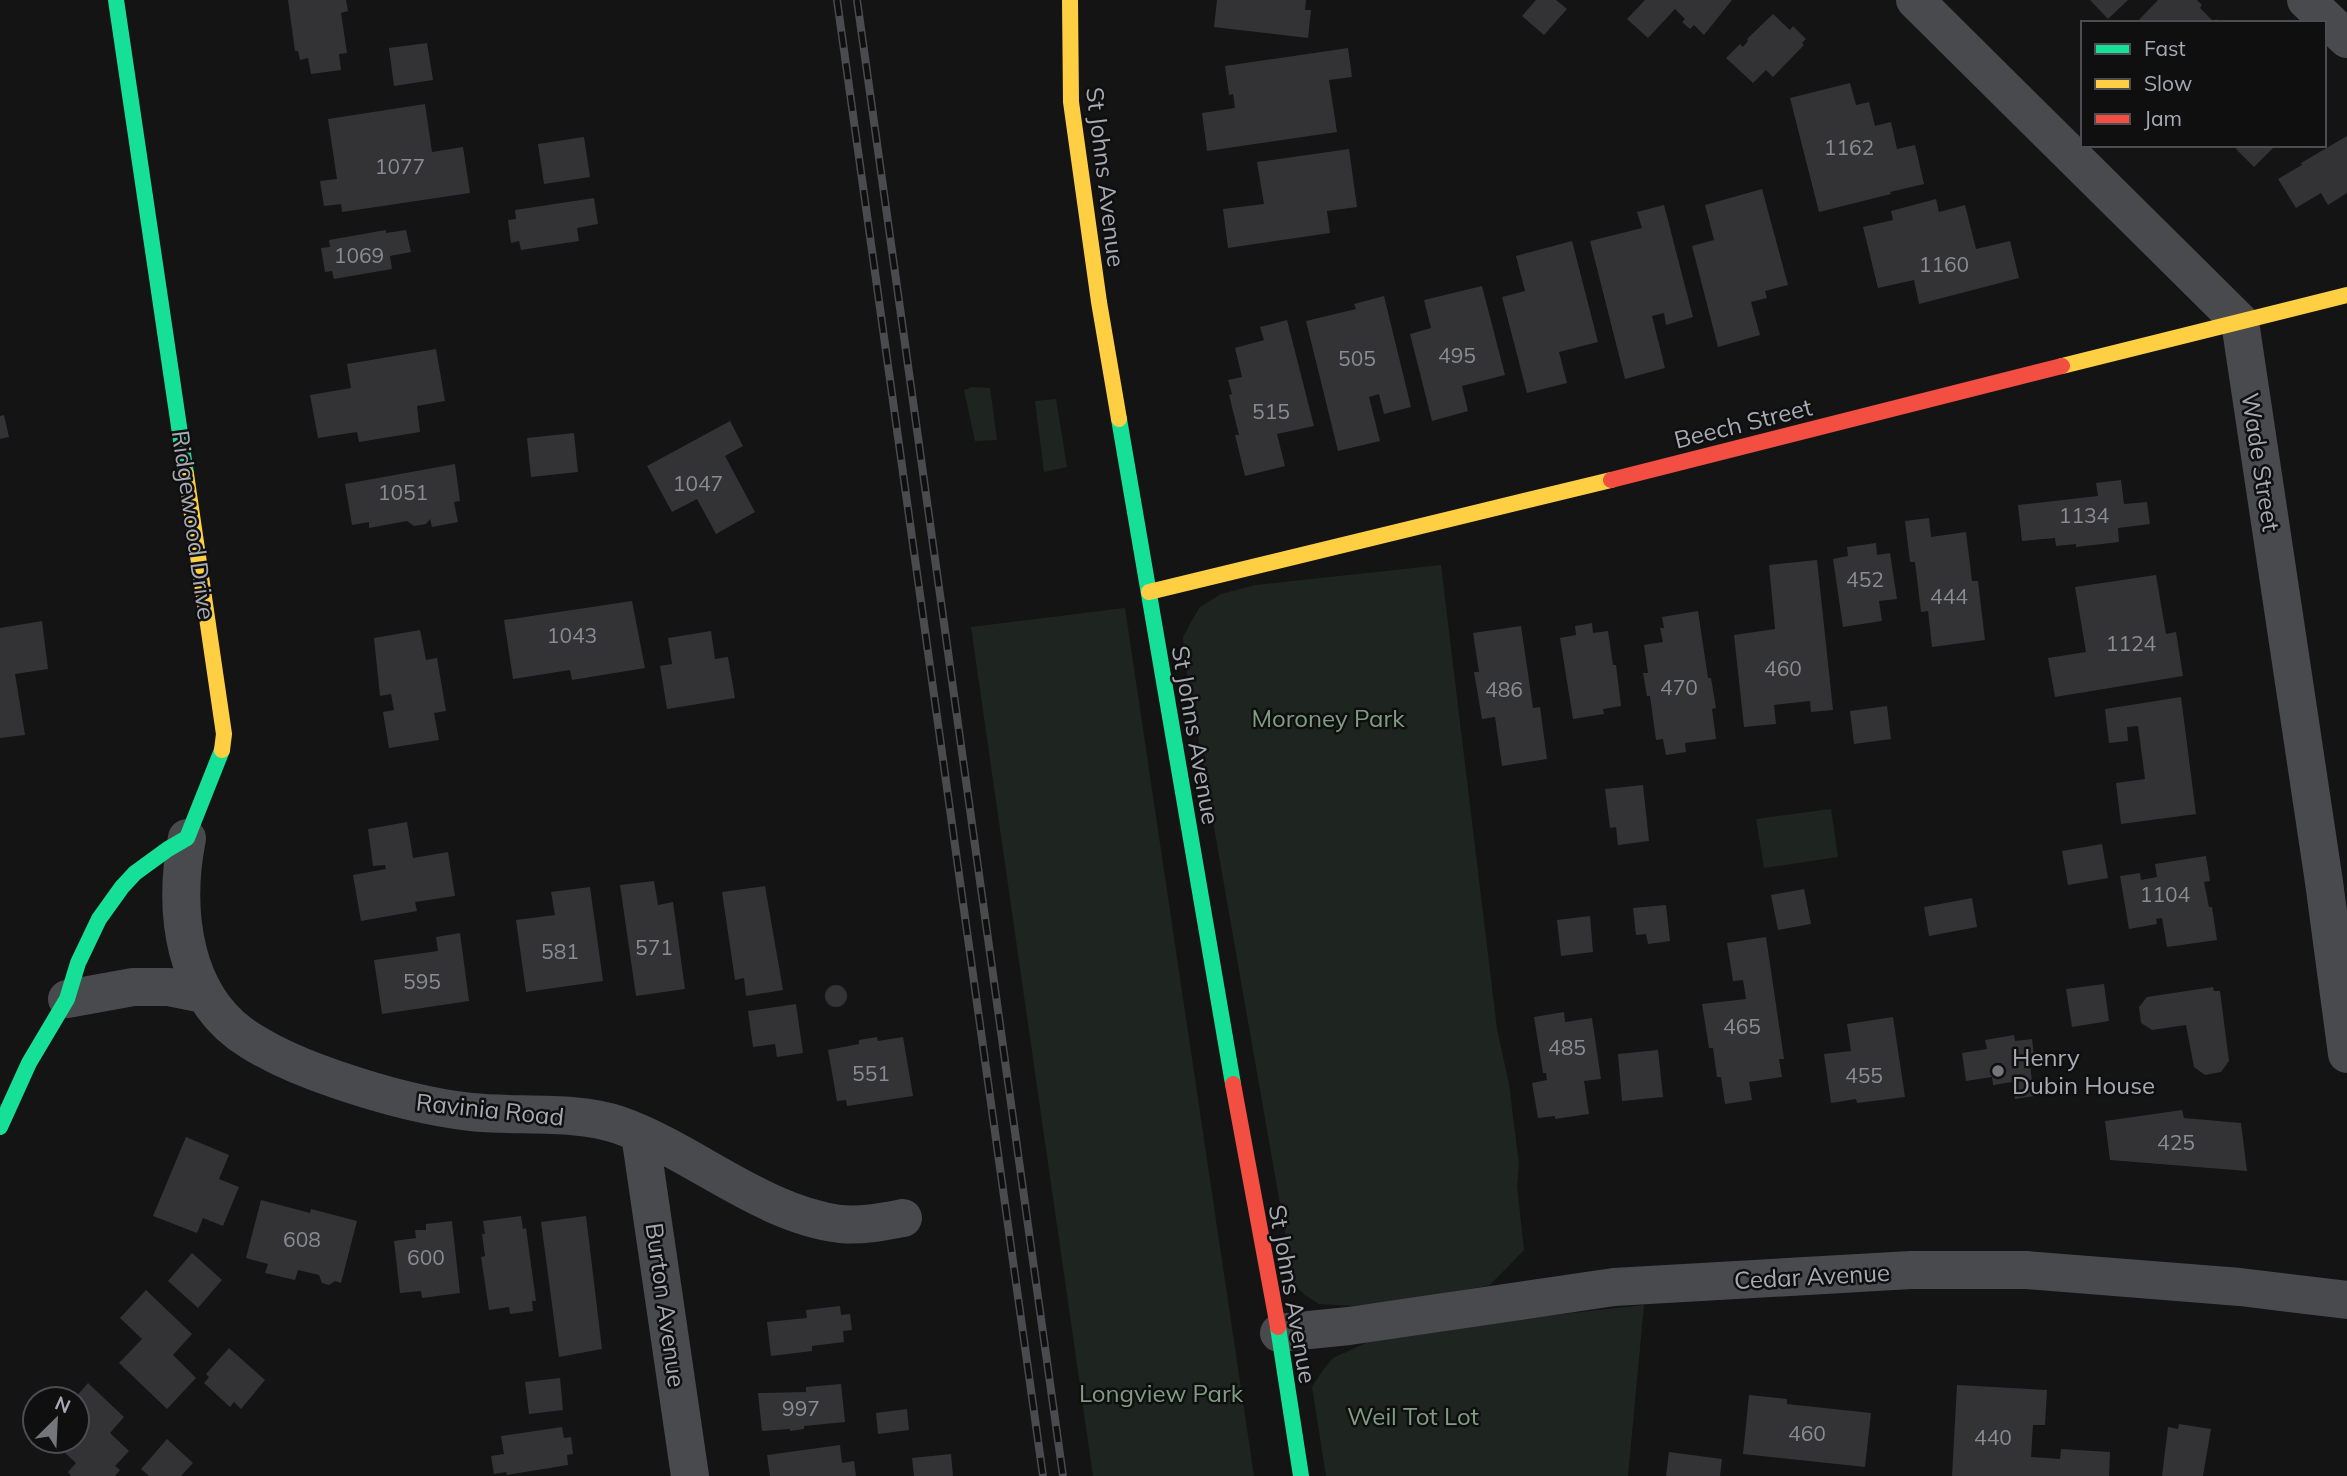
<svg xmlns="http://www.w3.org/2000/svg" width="2347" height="1476" font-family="Mulish,sans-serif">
<rect width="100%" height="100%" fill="#141415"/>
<!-- green -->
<path fill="#1e2520" d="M972,387l18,1 7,52 -22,1 -11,-51z
M1056,399l11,68 -23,5 -9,-71z
M1441,565l56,464 12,55 10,81 -2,21 7,64 -34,35 -67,13 -70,8 -34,-2 -14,-9 -11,-11 -110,-628 -1,-19 8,-15 9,-15 21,-13 35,-9z
M1125,608l129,868h-161l-122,-849z
M1831,809l7,48 -74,11 -8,-49z
M1644,1305l-16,171h-302l-14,-89 11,-17 10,-12 46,-21 20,-5z"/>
<!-- building -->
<path fill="#333336" d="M288,0h58l2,11 -7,2 6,40 -8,1 2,16 -30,4 -3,-16 -8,2 -2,-9h-3z
M1217,0h89l-1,10h6l-3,28 -94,-11z
M1536,0h20l11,9 -23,26 -22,-19z
M1645,0h87l-28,35 -10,-10 -4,4 -8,-7 3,-3 -10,-10 -27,29 -21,-19z
M2090,0h38l-20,19z
M2158,0h39l5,5 -2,3 14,14 2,-3 4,4h-84z
M1773,14l17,16 3,-4 13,13 -4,4 2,2 -31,32 -7,-7 -13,13 -27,-25 14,-14 3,3 5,-6 -1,-2z
M427,43l6,37 -39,6 -5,-38z
M1348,48l4,29 -23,3 8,52 -130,19 -5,-38 33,-5 -2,-14 -4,1 -4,-29z
M1850,83l6,22 13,-3 6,24 16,-4 6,27 18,-4 9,39 -34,8 1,2 -72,18 -29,-114z
M425,104l7,48 31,-5 7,46 -128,19 -1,-8 -17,2 -4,-25 17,-2 -9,-60z
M2347,136v57l-19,12 -7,-12 -25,15 -18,-29 24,-14 -1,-2z
M584,137l6,40 -46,7 -6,-40z
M2239,145h37l-22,22 -18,-18z
M1349,149l8,58 -30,4 3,22 -102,15 -5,-39 41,-5 -7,-42z
M1762,189l26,96 -23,6 2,7 -16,4 9,33 -42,12 -26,-101 22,-6 -9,-35z
M594,198l4,26 -21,4 2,13 -58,9 -2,-9 -8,2 -3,-23 8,-1 -1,-9z
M1936,199l3,13 26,-7 11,44 34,-8 9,37 -100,26 -5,-24 -36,8 -15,-61 30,-7 -2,-9z
M1664,205l29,112 -27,8 -2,-12 -12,3 13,52 -40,11 -35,-138 52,-13 -5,-16z
M386,230v3l20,-3 5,22 -21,4 2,13 -58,10 -2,-8 -7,1 -4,-24 9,-1 -1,-7z
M1572,241l26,101 -39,10 8,31 -40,10 -25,-96 23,-6 -9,-35z
M1482,286l23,89 -43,11 6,25 -36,10 -22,-87 21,-6 -7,-28z
M1384,296l27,111 -27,7 -5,-20 -10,3 11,44 -42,10 -32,-130 50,-12 -2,-5z
M1287,320l27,106 -37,8 8,32 -40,10 -10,-41h4l-10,-40 3,-1 -4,-14 14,-3 -7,-29 29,-8 -4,-13z
M436,349l9,52 -28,5 3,26 -61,10 -2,-10 -39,6 -8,-43 41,-7 -4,-24z
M4,415l5,22 -9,2v-23z
M730,421l13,25 -18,10 30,56 -39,22 -19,-35 -25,13 -25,-46z
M574,433l4,39 -47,5 -4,-39z
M455,464l5,37 -6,1 4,20 -26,5 -2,-8 -4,5 -12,2 -7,-5 -38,7v-6l-17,3 -7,-41z
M2121,480l3,24 23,-2 3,22 -32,4 1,14 -43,5v-3l-20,2 -1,-8 -33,3 -4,-36 80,-9 -2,-13z
M1929,518l2,19 35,-5 6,49h6l7,59 -53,7 -4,-36 -7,1 -6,-50h-5l-5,-41z
M1876,543l1,12 13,-2 7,46 -18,2 3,20 -39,6 -10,-68 15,-3 -1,-9z
M1817,560l16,150 -22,2 -1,-11 -36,4 2,19 -32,3 -10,-92 41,-6 -6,-64z
M2156,575l10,59 10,-2 7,44 -128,21 -7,-39 38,-6 -11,-65z
M632,601l13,67 -73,12 -2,-10 -57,9 -9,-59z
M1698,611l10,67h3l5,30 -4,1 4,30 -31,4 1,9 -20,3 -3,-16 -7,1 -6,-44h-3l-4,-23h5l-4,-28 19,-3 -3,-14h4l-2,-11z
M42,621l6,48 -33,5 10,61 -25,3v-110z
M1592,623l1,10 15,-2 5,34h3l5,41 -18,3 1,5 -31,5 -13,-81 16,-3 -1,-9z
M1521,626l12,82 7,-1 7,52 -45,7 -7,-49 -13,2 -8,-47h5l-6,-39z
M420,630l6,30 11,-2 9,53 -12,2 5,27 -50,8 -6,-36 11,-2 -3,-16 -11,2 -6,-58z
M711,631l4,28 13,-2 7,41 -68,11 -7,-43 12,-2 -4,-26z
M2181,697l15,117 -75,10 -5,-41 29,-4 -7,-53 -11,1 1,14 -19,2 -4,-34z
M1887,706l4,33 -37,5 -4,-33z
M1643,785l6,56 -31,4 -2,-18 -6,1 -5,-39z
M407,822l6,36 35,-6 7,44 -40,6 2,9 -56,10 -8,-46 33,-6 -1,-4 -12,1 -5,-37z
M2102,844l6,34 -40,7 -6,-34z
M2206,856l4,25 -6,1 5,25h3l5,33 -50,7 -5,-29 -6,1 1,5 -28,5 -9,-53 20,-3 1,7 16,-3 -2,-13z
M654,881l4,24 15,-3 12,87 -49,7 -16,-111z
M765,886l18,104 -37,6 -2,-18 -9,2 -13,-88z
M590,887l13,94 -77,11 -10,-72 39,-5 -4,-23z
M1804,889l7,35 -33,6 -7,-35z
M1972,898l5,29 -48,9 -5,-29z
M1666,905l4,36 -22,3 -2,-10 -10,1 -3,-27z
M1590,916l3,36 -32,4 -4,-36z
M460,933l9,68 -87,13 -8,-54 64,-9 -2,-14z
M1766,937l18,122h-5l3,18 -33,5 3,18 -27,4 -4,-27h-4l-4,-29h-4l-7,-44 44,-5 -3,-19 -10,1 -6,-38z
M2104,984l5,37 -37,6 -6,-38z
M825 996a11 11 0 1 1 22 0a11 11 0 1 1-22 0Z
M2213,987l1,4h6l9,70 -8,11 -16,3 -11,-8 -8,-42 -34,5 -11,-7 -2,-16 8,-10z
M796,1004l7,49 -26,4 -2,-13 -22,3 -5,-36z
M1564,1012l1,10 27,-4 9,61 -17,2 5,33 -34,5v-3l-17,2 -6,-35 15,-3 -1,-7h-3l-9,-56z
M1893,1017l12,80 -48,6 -1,-4 -25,4 -7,-49 27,-3 -4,-27z
M2014,1035l1,6 17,-2 3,25 -5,1 4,31 -19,3 -3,-17 -19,3 -1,-8 -26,4 -4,-28 25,-4 -2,-9z
M877,1037l1,4 25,-4 10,59 -66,10 -1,-6 -9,1 -9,-51 31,-6v-4z
M1658,1050l5,47 -41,4 -4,-47z
M2182,1110l2,8 57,5 6,48 -137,-11 -5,-39z
M186,1137l43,18 -10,24 20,8 -16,39 -20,-8 -6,15 -44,-17z
M261,1200l49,13 1,-4 46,12 -16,62 -6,-2 -6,4 -7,-2 -3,-8 -21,-5 -3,10 -30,-7 3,-9 -22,-6z
M521,1216l2,13 3,-1 10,73h-4l1,10 -23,3 -1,-7 -20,3 -8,-53 4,-1 -3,-22h3l-2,-13z
M586,1216l16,133 -43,8 -18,-135z
M452,1221l8,72 -38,5 -1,-7 -21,2 -6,-52 22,-3 -1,-8h11v-6z
M192,1253l30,27 -24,28 -30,-27z
M146,1290l46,44 -19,21 23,23 -29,31 -48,-46 23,-24 -22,-21z
M840,1306l1,9 9,-1 2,16 -9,1 1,11 -32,4v5l-41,5 -4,-34 40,-4 -1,-8z
M229,1348l36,32 -24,29 -7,-7 -4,5 -26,-24 5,-6 -3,-3z
M560,1378l3,32 -34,4 -4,-32z
M88,1383l36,34 -14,16 19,18 -14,15 5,4 -5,6h-44l-3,-4 8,-9 -24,-22h25v-42h-3z
M841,1384l4,38 -41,4v3l-14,2v-2l-28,2 -4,-38 48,-1v-5z
M1957,1385l90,5 -2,35h-12l-2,32 29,2 1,-10 49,3 -1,24h-157z
M1749,1395l38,4v5l84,9 -6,54 -122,-13z
M907,1409l2,21 -31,4 -2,-21z
M2179,1424l32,5 -8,47h-41l6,-49 10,2z
M562,1427l2,11 7,-1 2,17 -6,1 1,10 -61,10 -1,-3 -12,2 -3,-18 13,-2 -3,-18z
M167,1439l26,24 -12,13h-32l-8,-7z
M840,1445l2,18 12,-2 2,15h-86l-3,-21z
M1669,1452l53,7 -2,17h-54z
M951,1454l2,22h-39l-2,-18z"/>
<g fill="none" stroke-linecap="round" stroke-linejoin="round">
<!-- street -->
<path stroke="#494a4d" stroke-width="38" d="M1915,0l325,322 84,560 23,172
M2306,0l41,39
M187,838c-14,72 -5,161 64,203 27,17 57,29 87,39 44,15 87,27 133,32 46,5 105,-2 148,13 74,26 142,89 221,99 22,2 42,-2 63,-6
M67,999l66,-12h36l35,7
M640,1134l50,342
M1279,1333l70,-7 265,-39 297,-17h115l214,17 107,13"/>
<!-- fast -->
<path stroke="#16e098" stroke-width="16" d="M116,0l70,474
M1119,419l114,665
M0,1127l29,-64 38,-64 11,-36 21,-44 23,-32 13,-14 33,-24 19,-11 35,-88
M1278,1327l23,149"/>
<!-- slow -->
<path stroke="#ffcf43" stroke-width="16" d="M1070,0l1,102 28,200 20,117
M2062,366l285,-71
M186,474l38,260 -2,16
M1149,592l462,-112"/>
<!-- jam -->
<path stroke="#f24e42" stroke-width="16" d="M1611,480l451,-114
M1233,1084l45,243"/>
<defs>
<path id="rail" d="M837,0l206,1476
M857,0l206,1476"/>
</defs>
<!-- rail casing -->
<use href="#rail" stroke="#4a4b4e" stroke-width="8"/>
<!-- rail -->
<use href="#rail" stroke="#0f0f10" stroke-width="5" stroke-dasharray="16" stroke-linecap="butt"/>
</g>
<!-- markers -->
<circle fill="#74767c" stroke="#0f0f10" stroke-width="2.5" cx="1998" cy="1071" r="7"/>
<g text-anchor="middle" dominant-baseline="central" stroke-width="5" stroke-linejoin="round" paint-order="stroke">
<!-- number labels -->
<g font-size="21" fill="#8a8c94">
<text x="1849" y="147">1162</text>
<text x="400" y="166">1077</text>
<text x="359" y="255">1069</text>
<text x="1944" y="264">1160</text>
<text x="1457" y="355">495</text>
<text x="1357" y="358">505</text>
<text x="1271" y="411">515</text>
<text x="698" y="483">1047</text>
<text x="403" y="492">1051</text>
<text x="2084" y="515">1134</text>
<text x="1865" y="579">452</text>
<text x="1949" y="596">444</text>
<text x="572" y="635">1043</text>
<text x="2131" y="643">1124</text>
<text x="1783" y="668">460</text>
<text x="1679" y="687">470</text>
<text x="1504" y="689">486</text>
<text x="2165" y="894">1104</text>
<text x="654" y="947">571</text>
<text x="560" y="951">581</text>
<text x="422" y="981">595</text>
<text x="1742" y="1026">465</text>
<text x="1567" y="1047">485</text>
<text x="871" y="1073">551</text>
<text x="1864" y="1075">455</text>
<text x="2176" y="1142">425</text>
<text x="302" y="1239">608</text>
<text x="426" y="1257">600</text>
<text x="801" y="1408">997</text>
<text x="1807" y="1433">460</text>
<text x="1993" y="1437">440</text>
</g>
<!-- street labels -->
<g font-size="24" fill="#a7aab4" stroke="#0f0f10">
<text transform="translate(1106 177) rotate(83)">St Johns Avenue</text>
<text transform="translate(1743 423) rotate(-14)">Beech Street</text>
<text transform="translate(2261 462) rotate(81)">Wade Street</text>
<text transform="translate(194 525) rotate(82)">Ridgewood Drive</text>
<text transform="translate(1196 735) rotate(80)">St Johns Avenue</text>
<text transform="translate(490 1109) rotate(6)">Ravinia Road</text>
<text transform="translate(1812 1276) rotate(-3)">Cedar Avenue</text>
<text transform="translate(1293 1294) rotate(80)">St Johns Avenue</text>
<text transform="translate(666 1305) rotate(82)">Burton Avenue</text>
</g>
<!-- park labels -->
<g font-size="24" fill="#809d84" stroke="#0f0f10">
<text x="1328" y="718">Moroney Park</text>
<text x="1161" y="1393">Longview Park</text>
<text x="1413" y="1416">Weil Tot Lot</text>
</g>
<!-- poi labels -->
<g font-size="24" fill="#a7aab4" stroke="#0f0f10" text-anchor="start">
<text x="2012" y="1057">Henry<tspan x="2012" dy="28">Dubin House</tspan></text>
</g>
</g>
<!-- legend -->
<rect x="2081" y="21" width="245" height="126" fill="#0f0f10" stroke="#4c4d52" stroke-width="2"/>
<rect x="2095" y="44" width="35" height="10" fill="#16e098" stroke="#4c4d52" stroke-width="2"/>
<text x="2144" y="56" font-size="21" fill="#a7aab4">Fast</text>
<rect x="2095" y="79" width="35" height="10" fill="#ffcf43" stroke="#4c4d52" stroke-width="2"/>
<text x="2144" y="91" font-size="21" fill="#a7aab4">Slow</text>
<rect x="2095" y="114" width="35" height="10" fill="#f24e42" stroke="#4c4d52" stroke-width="2"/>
<text x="2144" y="126" font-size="21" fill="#a7aab4">Jam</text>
<!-- north arrow -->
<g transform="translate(56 1420) rotate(24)"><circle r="33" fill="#0f0f10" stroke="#4c4d52" stroke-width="2"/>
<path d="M0-5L12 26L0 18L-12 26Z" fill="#74767c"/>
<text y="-10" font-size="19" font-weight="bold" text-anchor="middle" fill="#a7aab4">N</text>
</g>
</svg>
